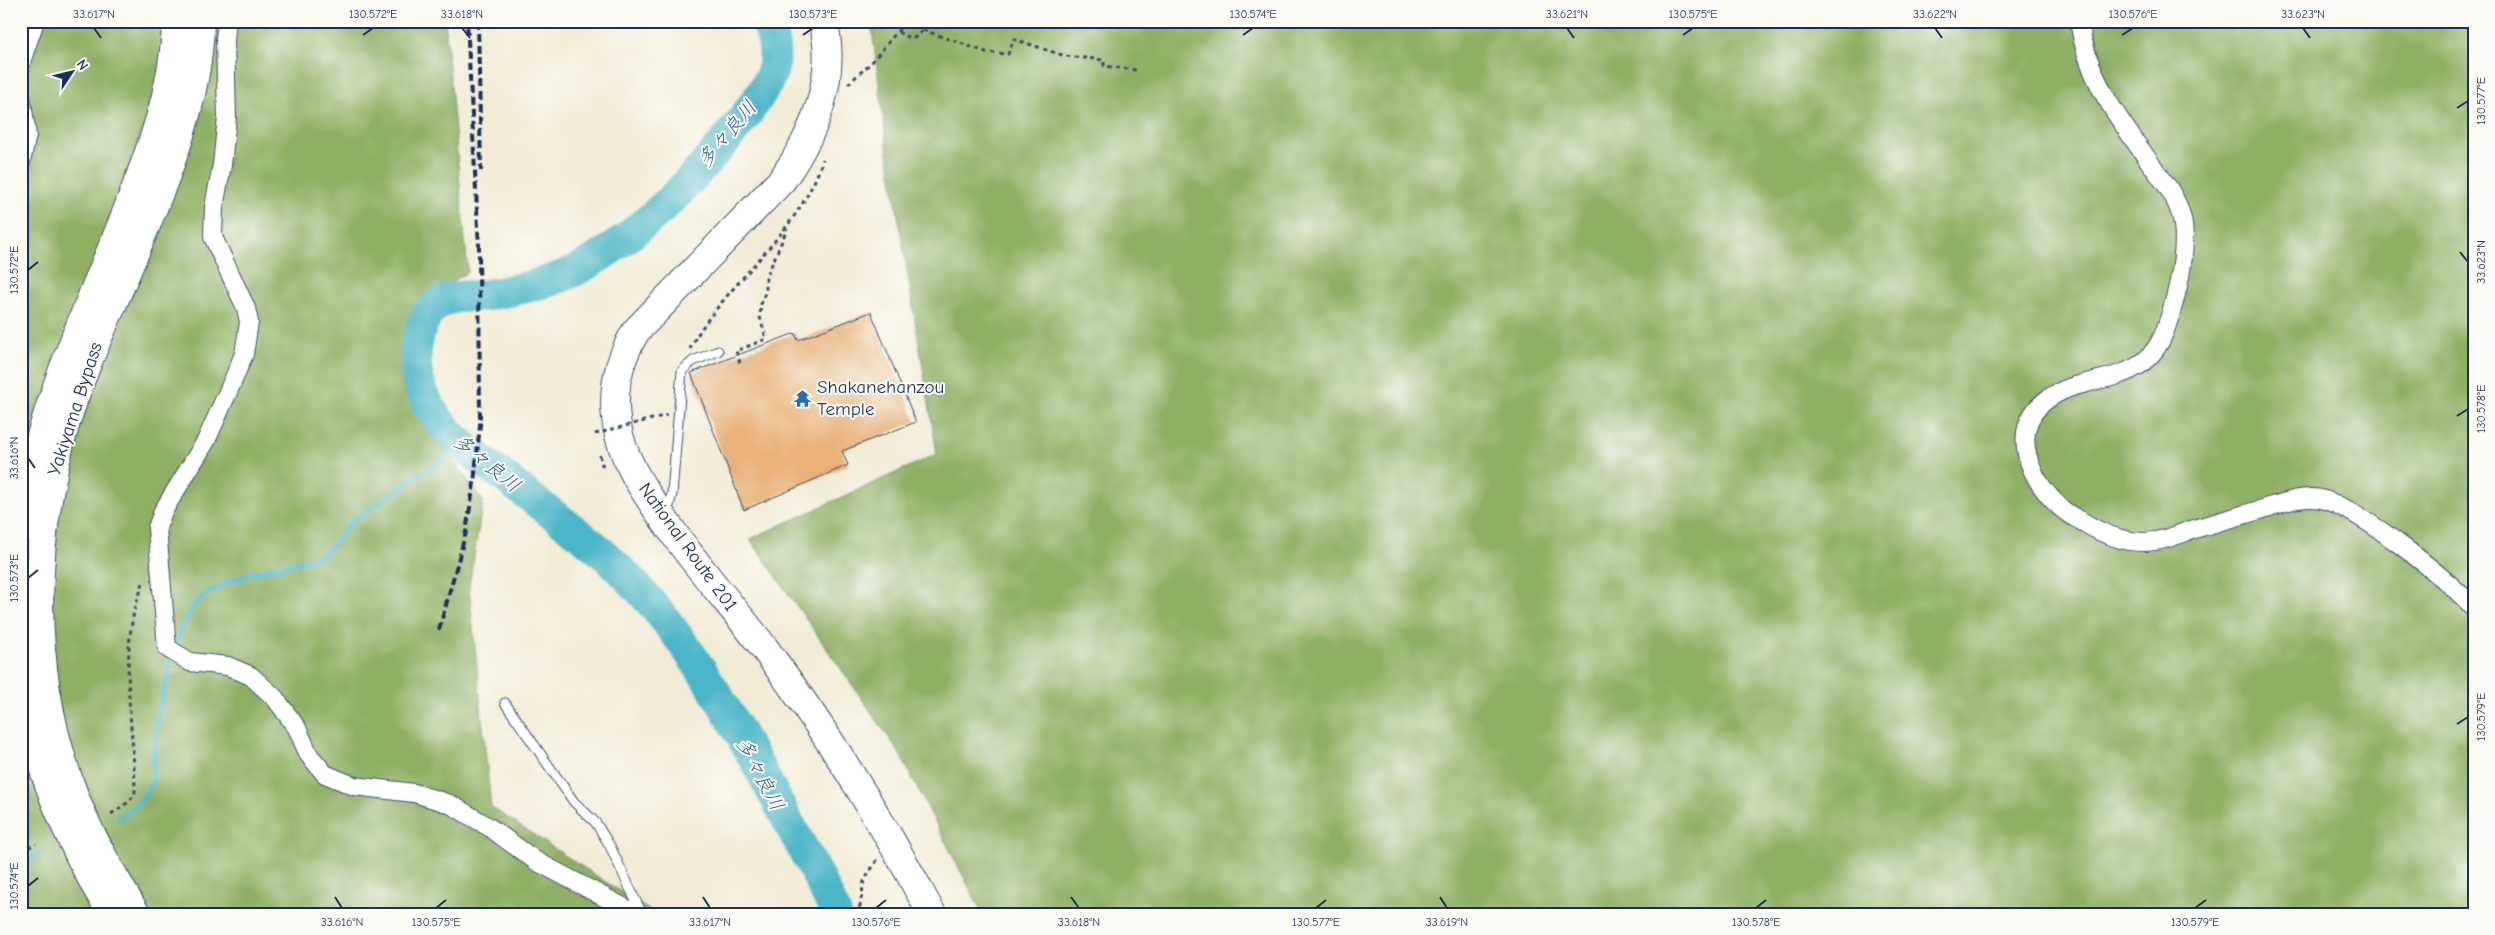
<svg xmlns="http://www.w3.org/2000/svg" width="2495" height="935" font-family="'Comic Neue','Klee One',sans-serif">
<rect width="100%" height="100%" fill="#fdfcf7"/>
<filter id="ink" filterUnits="userSpaceOnUse"><feTurbulence type="fractalNoise" baseFrequency=".02" numOctaves="2"/><feDisplacementMap in="SourceGraphic" scale="10" xChannelSelector="R" yChannelSelector="G"/><feConvolveMatrix kernelMatrix="1 2 1 2 8 2 1 2 1" color-interpolation-filters="sRGB"/></filter>
<filter id="wash" filterUnits="userSpaceOnUse"><feTurbulence type="fractalNoise" baseFrequency=".0096" numOctaves="4" result="noise"/><feDisplacementMap in="SourceGraphic" scale="20" xChannelSelector="R" yChannelSelector="G"/><feGaussianBlur stdDeviation="1.12" result="paint"/><feColorMatrix in="noise" values="0 0 0 0 0 0 0 0 0 0 0 0 0 0 0 0 0 1.4 0 .05"/><feComposite in="paint" operator="in"/></filter>
<g filter="url(#wash)">
<rect width="100%" height="100%" fill="#f2ecd5"/>
<!-- forest -->
<path fill="#8eb065" stroke="#547062" d="M21,21h424l23,251 -45,28 -23,47 4,44 79,110 -14,86 22,220 164,107h-634z
M871,21h1603v893h-1491l-86,-165 -147,-210 187,-85 -49,-300z"/>
<g fill="none" stroke-linecap="round" stroke-linejoin="round">
<!-- stream -->
<path stroke="#4bb5c8" stroke-width="5.5" d="M118,818c14,-9 25,-16 32,-31 5,-11 3,-23 4,-34 3,-36 18,-118 39,-147 4,-5 12,-11 17,-14 28,-19 76,-26 109,-35l11,-9 22,-27 110,-75
M21,862l22,-10"/>
<!-- river -->
<path stroke="#4bb5c8" stroke-width="32" d="M767,21c5,13 9,29 7,43 -4,34 -92,128 -120,151 -23,20 -55,44 -82,57 -25,12 -58,18 -85,23 -16,2 -35,-1 -49,9 -20,15 -25,46 -21,69 9,50 53,79 91,107 23,18 46,35 70,53 92,69 149,175 203,275 18,35 39,70 55,106"/>
</g>
<g id="blocks">
<!-- building -->
<path fill="#e7b178" d="M871,312l45,110 -74,29 6,14 -104,45 -53,-137 104,-40 3,7z"/>
</g>
</g>
<g filter="url(#ink)">
<use href="#blocks" fill-opacity="0" stroke="#3b4b70" stroke-width="1"/>
<g fill="none" stroke-linecap="round" stroke-linejoin="round">
<defs>
<path id="lane" d="M667,513l5,-19 10,-123 11,-10 25,-10
M505,703l69,99 22,21 14,23 32,68"/>
<path id="street" d="M227,21l-2,19 2,77 -5,48 -8,42 -1,30 33,71 3,14 -5,32 -13,31 -25,56 -43,70 -6,17 10,120 23,14 38,4 23,10 24,22 22,30 12,27 16,19 29,12 60,7 36,11 39,23 47,34 100,53
M2079,21c9,60 38,95 72,143 11,15 25,32 30,51 9,32 -5,85 -16,116 -24,61 -79,38 -120,70 -38,30 -14,81 16,107 6,6 15,10 22,14 21,13 47,23 72,19 15,-2 31,-10 46,-14 21,-6 42,-12 62,-18 19,-6 39,-14 58,-10 37,8 126,80 153,109
M21,62l14,-41
M21,97l6,38 -6,27"/>
<path id="highway" d="M823,21c15,57 -9,114 -41,159l-146,151c-20,33 -26,66 -17,104 8,32 28,60 46,86 31,45 67,85 100,128 62,83 118,174 167,265
M21,528c14,-107 62,-208 102,-307 25,-64 52,-130 53,-200
M21,676c14,87 45,163 91,238
M136,914c-25,-42 -50,-84 -66,-130 -42,-117 -39,-244 -4,-362 16,-51 39,-100 60,-149 33,-79 73,-164 74,-252"/>
</defs>
<!-- lane casing -->
<use href="#lane" stroke="#3b4b70" stroke-width="11"/>
<!-- street casing -->
<use href="#street" stroke="#3b4b70" stroke-width="20"/>
<!-- highway casing -->
<use href="#highway" stroke="#3b4b70" stroke-width="30"/>
<!-- path -->
<path stroke="#3b4b70" stroke-width="3" stroke-dasharray="4 4" stroke-linecap="butt" d="M923,30l63,22 22,2 6,-15 51,17 39,4v6l32,4
M898,32l12,6 6,-1 7,-7 -2,-9
M848,84l24,-22 34,-41
M690,349c9,-20 23,-36 37,-53 36,-43 79,-82 96,-137
M740,363l-4,-12 30,-12 -6,-22 1,-13 5,-14v-12l21,-49
M600,455l2,10 3,-1
M111,814l19,-13 5,-9c-1,-60 -14,-121 -1,-180 2,-10 7,-20 9,-30
M21,851l15,-7
M854,914l6,-8 4,-25 13,-21"/>
<!-- lane -->
<use href="#lane" stroke="#fff" stroke-width="9"/>
<!-- street -->
<use href="#street" stroke="#fff" stroke-width="18"/>
<!-- highway -->
<use href="#highway" stroke="#fff" stroke-width="28"/>
<!-- rail -->
<path stroke="#1b2f5e" stroke-width="4" stroke-dasharray="8 4" stroke-linecap="butt" d="M478,21l3,150
M439,630l27,-98 8,-49 6,-58 -1,-178 -12,-226"/>
<!-- path-bridge -->
<path stroke="#3b4b70" stroke-width="3" stroke-dasharray="4 4" stroke-linecap="butt" d="M595,434l72,-19"/>
</g>
</g>
<!-- ticks -->
<path fill="none" stroke="#1b2f5e" stroke-width="2" d="M94,28l7,10M462,28l8,10M1567,28l7,10M1935,28l7,10M2303,28l7,10M363,35l10,-7M803,35l10,-7M1243,35l10,-7M1683,35l10,-7M2122,35l11,-7M2457,108l11,-7M2460,252l8,10M28,270l10,-8M2457,416l11,-7M28,458l7,10M28,578l10,-8M2457,724l11,-7M28,886l10,-8M335,897l7,11M703,897l7,11M1071,897l8,11M1440,897l7,11M436,908l10,-8M876,908l10,-8M1316,908l10,-8M1756,908l10,-8M2195,908l11,-8"/>
<!-- icons -->
<defs>
<symbol id="temple-bare" viewBox="-9 -9 18 18"><path d="M0-6L5-2H3V0L6.5 2.5H4V6H1.5V3h-3V6H-4V2.5H-6.5L-3 0V-2H-5Z" fill="#1f6fb2" stroke="#fdfcf7" stroke-width="2.5" paint-order="stroke"/></symbol>
</defs>
<g fill-rule="evenodd">
<use href="#temple-bare" x="790" y="386" width="25" height="25"/>
</g>
<g text-anchor="middle" dominant-baseline="central" stroke-width="4" stroke-linejoin="round" paint-order="stroke">
<!-- poi labels -->
<g font-size="19" fill="#1b2f5e" stroke="#fdfcf7" text-anchor="start">
<text x="817" y="387">Shakanehanzou<tspan x="817" dy="22">Temple</tspan></text>
</g>
<!-- street labels -->
<g font-size="19" fill="#1b2f5e" stroke="#fdfcf7">
<text transform="translate(75 409) rotate(-72)">Yakiyama Bypass</text>
<text transform="translate(688 547) rotate(54)">National Route 201</text>
</g>
<!-- water labels -->
<g font-size="20" font-style="italic" fill="#2c5e83" stroke="#fdfcf7">
<text transform="translate(727 134) rotate(-50)">多々良川</text>
<text transform="translate(487 463) rotate(39)">多々良川</text>
<text transform="translate(760 774) rotate(62)">多々良川</text>
</g>
</g>
<!-- margin -->
<rect width="2495" height="935" fill="none" stroke="#fdfcf7" stroke-width="55"/>
<!-- north arrow -->
<g transform="translate(72 72) rotate(55)" stroke="#fdfcf7" stroke-width="4" paint-order="stroke">
<path d="M0-4L9 19L0 12L-9 19Z" fill="#1b2f5e"/>
<text y="-8" font-size="14" font-weight="bold" text-anchor="middle" fill="#1b2f5e">N</text>
</g>
<rect x="28" y="28" width="2440" height="880" fill="none" stroke="#1b2f5e" stroke-width="2"/>
<g font-size="12" text-anchor="middle" fill="#1b2f5e">
<text x="94" y="18">33.617°N</text>
<text x="373" y="18">130.572°E</text>
<text x="462" y="18">33.618°N</text>
<text x="813" y="18">130.573°E</text>
<text x="1253" y="18">130.574°E</text>
<text x="1567" y="18">33.621°N</text>
<text x="1693" y="18">130.575°E</text>
<text x="1935" y="18">33.622°N</text>
<text x="2133" y="18">130.576°E</text>
<text x="2303" y="18">33.623°N</text>
<text transform="translate(2481 101) rotate(-90)" y="4">130.577°E</text>
<text transform="translate(2481 262) rotate(-90)" y="4">33.623°N</text>
<text transform="translate(14 270) rotate(-90)" y="4">130.572°E</text>
<text transform="translate(2481 409) rotate(-90)" y="4">130.578°E</text>
<text transform="translate(14 458) rotate(-90)" y="4">33.616°N</text>
<text transform="translate(14 578) rotate(-90)" y="4">130.573°E</text>
<text transform="translate(2481 717) rotate(-90)" y="4">130.579°E</text>
<text transform="translate(14 886) rotate(-90)" y="4">130.574°E</text>
<text x="342" y="926">33.616°N</text>
<text x="436" y="926">130.575°E</text>
<text x="710" y="926">33.617°N</text>
<text x="876" y="926">130.576°E</text>
<text x="1079" y="926">33.618°N</text>
<text x="1316" y="926">130.577°E</text>
<text x="1447" y="926">33.619°N</text>
<text x="1756" y="926">130.578°E</text>
<text x="2195" y="926">130.579°E</text>
</g>
</svg>
